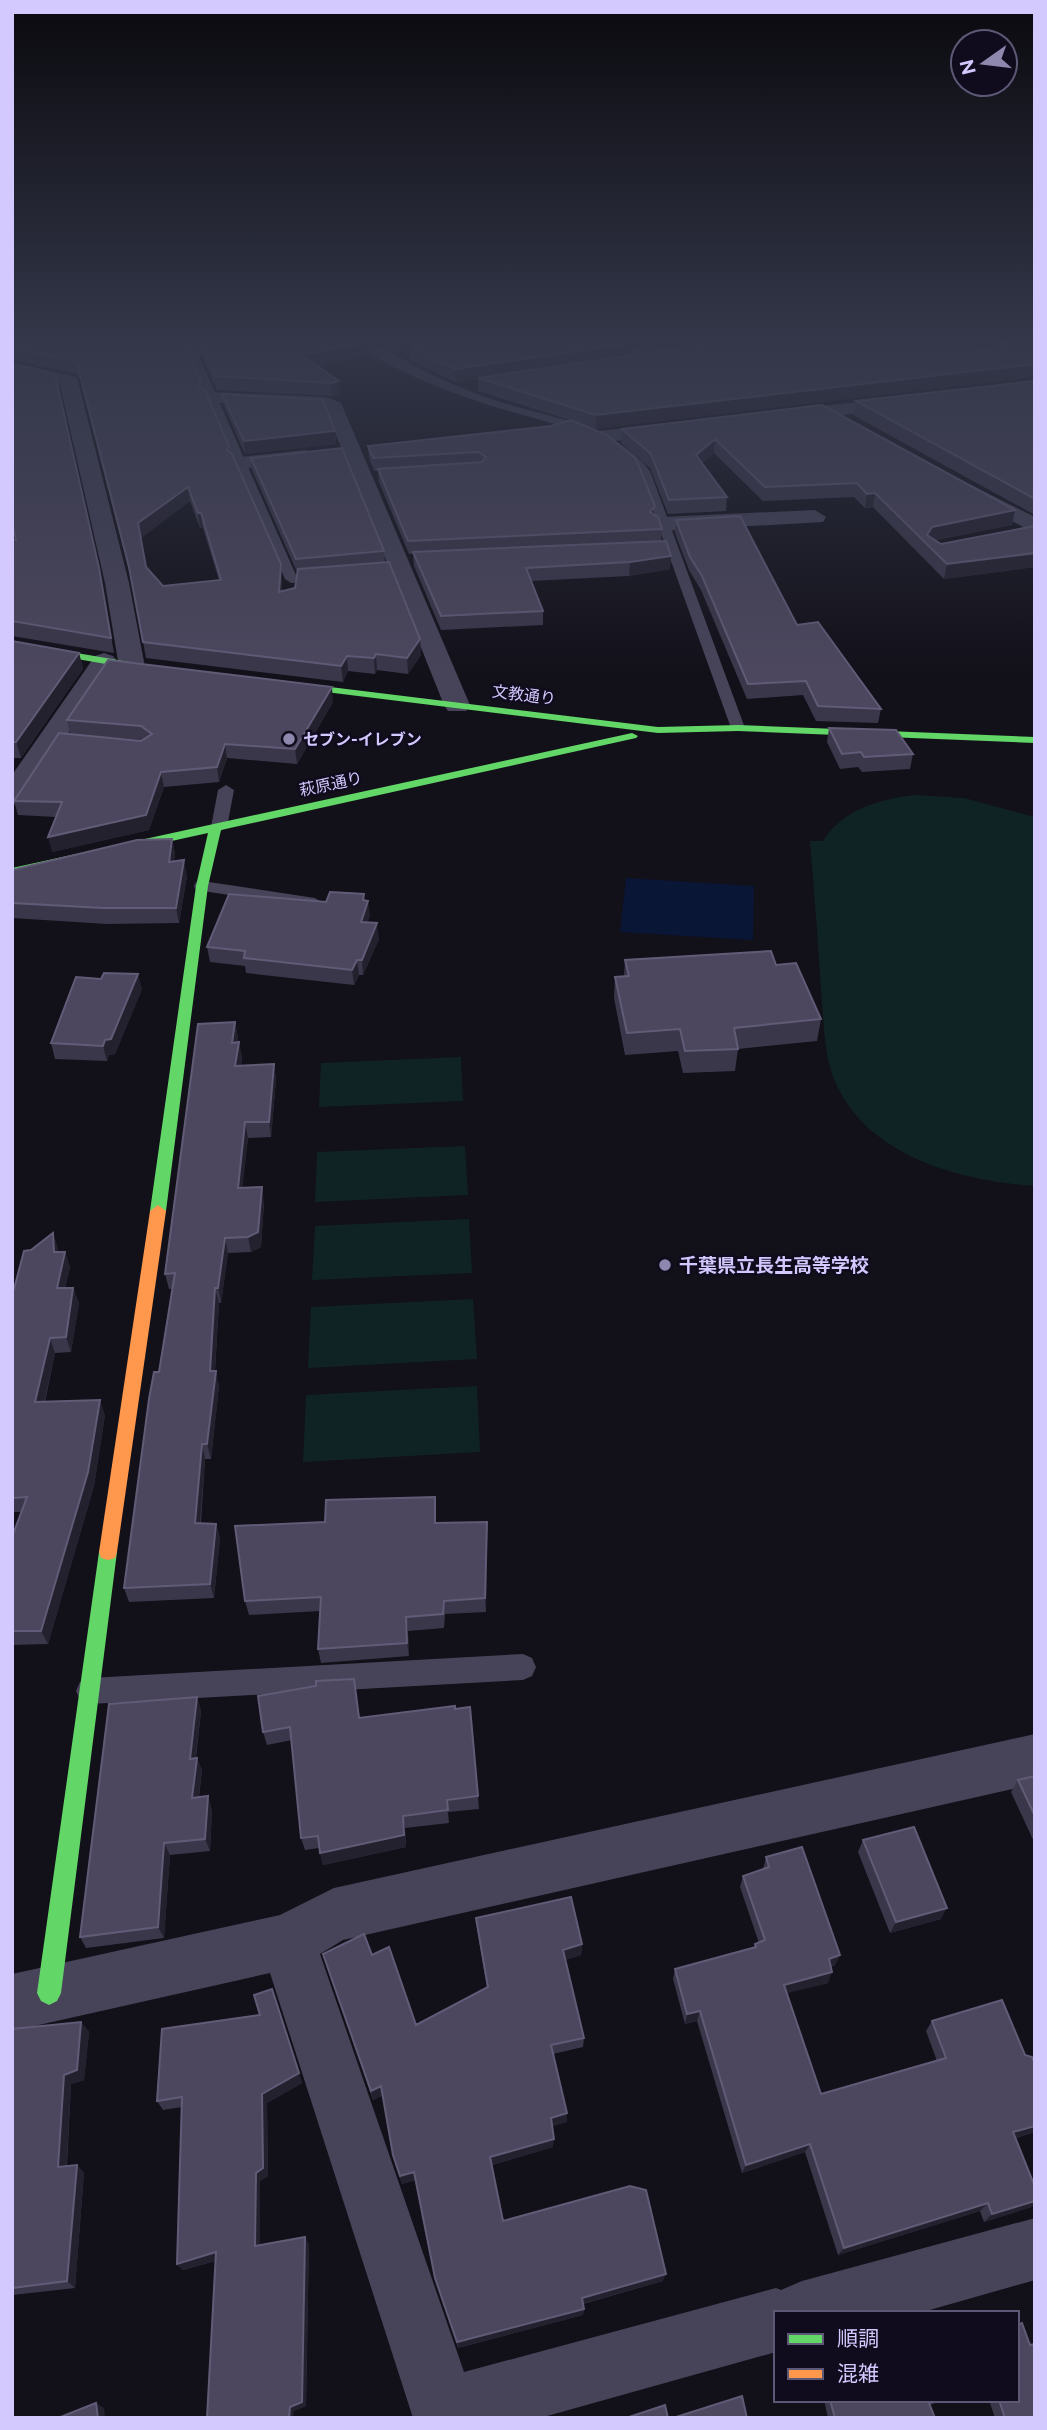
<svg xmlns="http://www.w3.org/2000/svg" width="1047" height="2430" font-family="Raleway,'Noto Sans JP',sans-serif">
<rect width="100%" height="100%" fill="#121019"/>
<!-- green -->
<path fill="#0f2325" d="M915,795l49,3 71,19v369c-75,-5 -170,-30 -201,-107 -11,-28 -10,-60 -13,-89 -3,-50 -7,-100 -11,-149h13c19,-32 58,-42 92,-46z
M461,1057l2,44 -144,6 2,-44z
M465,1146l3,49 -153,7 2,-50z
M469,1219l3,54 -160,7 3,-54z
M473,1299l4,60 -169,9 3,-61z
M477,1386l3,66 -177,10 3,-67z"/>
<!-- water -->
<path fill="#0a1636" d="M626,878l128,8 -1,54 -133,-8z"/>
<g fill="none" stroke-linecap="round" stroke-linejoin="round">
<!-- lane -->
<path fill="#47445a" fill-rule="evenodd" d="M184,335h10l3,17 99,223 29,-2 5,1v6l-39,3 -6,-4 -98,-227z
M345,335c21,0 69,32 92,42 20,9 39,17 60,24 51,16 118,24 153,70l95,257 -2,3h-10l-2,-3 -92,-256c-37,-42 -99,-50 -150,-67 -44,-14 -109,-39 -144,-70z
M598,335h14l46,23 -9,2z
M226,785l8,5 -7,37 -8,5 -8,-5 7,-37z
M202,881l113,17 8,5 -8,5 -119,-18 -2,-4 2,-4z
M523,1654l9,4 4,9 -4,9 -9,4 -433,24 -10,-4 -4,-9 4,-9 10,-4z"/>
<!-- street -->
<path fill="#47445a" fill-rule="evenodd" d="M249,335h38l-9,5 -86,17 -9,-5 3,-4z
M12,362l64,15 2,4 51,202 16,84 -4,5h-18l-4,-5 -14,-84 -45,-198 -48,-11z
M213,392l114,5 14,6 129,302 -4,6h-18l-4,-6 -118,-295 -120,-8 -3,-4 3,-4z
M908,396l10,6 -3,4 -135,17 -10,-6 10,-6z
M675,423l7,2 3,4 -3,4 -84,10 -10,-6 10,-6z
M305,450l7,2 3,4 -3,4 -71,9 -10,-6 10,-6z
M969,484l66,33v16l-74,-38 -3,-5 3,-5z
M815,510l11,7 -3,5 -160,9 -11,-7 11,-7z
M104,653l9,3 4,5 -95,141 -10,3v-30l83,-119z
M1035,1734v50l-692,156 -23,14 144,418 312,-84 5,2 21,-9 233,-63v62l-116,33h-143v39l-236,66h-127l-143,-445 -258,58v-57l268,-59 54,-27z"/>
<!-- fast -->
<path fill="#63d668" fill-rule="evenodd" d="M974,335h12l49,14v4z
M12,642l147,25 5,3 -5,3 -147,-25z
M281,681l377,46 80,-2 297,12v6l-297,-12 -80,2 -381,-47v-4z
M632,733l6,3 -2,2 -415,92 -13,56 -42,325 -8,6 -6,-2 -2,-4 46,-325 12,-53 -196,43v-8z
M108,1544l7,2 2,6 -56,441 -4,8 -8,4 -8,-4 -4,-8 62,-441 2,-6z"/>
<!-- slow -->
<path fill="#ff974d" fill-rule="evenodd" d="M158,1205l8,6 -49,341 -2,6 -7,2 -7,-2 -2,-6 51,-341z"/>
</g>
<!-- wall -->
<path fill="#3b374b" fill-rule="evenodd" d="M12,335l170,7 19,39 1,7 27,58 1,6 52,127v12l13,-3 2,-16 -45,-102 -1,-12 133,93 1,11 35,77 1,16 -13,19 -31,-4 -2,4 -27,-3 -5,11 -197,-24 -14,-76 -52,-202 -3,-6 -65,-14zM190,501l10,27h3l16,52 -56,6 -17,-19 -5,-29z
M363,335h635l-402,94 -10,-3 68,89 8,14 -1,13 9,27 -41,7 -98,5 12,30v14l-102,5 -27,-64 -1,-12h-4l-30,-72 -1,-11h-4l-5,-13 -1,-12 183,-20 18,-6 -91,-29v-12l-23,3 -45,-22 -1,-12 -14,5zM622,337l32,15 -21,3 1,-12z
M1008,335h27v9z
M368,342v13l-51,11 22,15 1,14 -8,1 -115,-6 -15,-32 -1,-13z
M1035,381v134l-182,-100 3,-14z
M222,394l113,37 1,13 -91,10 -21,-48z
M822,405l193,105 -3,15 -76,15 5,4 94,-18v41l-91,12 -71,-72 -8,1 -11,-11 -91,4 -49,-48 -12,10 25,34 -1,14 -58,3 -18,-46 -29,-25 1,-14z
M676,520l121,105 84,84 -3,14 -62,-2 -13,-26 -56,4 -46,-109 -12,-20 -14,-37z
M12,540l87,28 15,85 -102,-17z
M12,641l67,12 4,16 -62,89h-9z
M333,702l-36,62 -70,-6 -8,24 -55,5 -15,43 -97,22 4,-35 -38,-2 -4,-14 56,-67 -3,-14zM106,737l36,3 -1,1z
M829,728l84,26 -3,15 -48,3 -4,-5 -18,2 -13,-27z
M172,839l3,15 -1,7 13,15 -8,47 -72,1 -95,-6v-48z
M364,894v6l6,16 -3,6 12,17 -16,36h-4l-5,10 -108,-12 -1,-7 -35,-4 -3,-15 119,-45z
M625,960l151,5 45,54 -4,22 -79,8 -3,22 -52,2 -5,-22 -53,4 -11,-57 1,-21 9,-1z
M142,989l-27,65 -6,1 -2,6 -52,-2 -4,-16z
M235,1022l3,16 -1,4 5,15 -1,8 33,-1 2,16 -5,57 -23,1 -6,49 22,15 -3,45 -10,5 -23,1 -7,50h-2l-4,68 4,15 -8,73h-6l-4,64 15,1 4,14 -6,60 -85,4 -5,-14 48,-299h-3l-4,-15z
M58,1248v4h7l5,15 -5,21h8l6,15 -8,49 -16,1 -10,49 60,13 -11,71 -46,158 -36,1v-108l9,-25h-9v-223z
M435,1497l1,26 51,13 -1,76 -41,2 -1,14 -36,3 1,25 -88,7 -3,-14 2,-38 -71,4 -4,-14 80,-79z
M354,1679l5,39 96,-9 23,87 1,13 -31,3 1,11 -44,5 1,19 -83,18 -4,-17 -14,2 -4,-12 -9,-98 -25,5 -4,-13z
M197,1697l4,14 -5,47 6,12 -3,27 13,12 -2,42 -40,4 -6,83 -78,10 -6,-11z
M1035,1776v68l-24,-52 7,-12z
M863,1840l78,79 -51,14 -32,-81z
M766,1857l74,98 -5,10 -4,2 -3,16 -42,10 35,101 116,-33 -11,-30 6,-10 93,34 10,9v68l-19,6 19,49v16l-4,4 -47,15 -4,-11 -142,44 -33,-103 -63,21 -45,-152 -12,3 -12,-45 2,-10 79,-22 1,-3 4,-1 -19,-56 3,-11 20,-6z
M476,1918l106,26 -1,11 -16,5 19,78 -1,9 -30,7 14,59v9l-15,4 1,21 -61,18 11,56 160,60 -80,23 1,5 -1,6 -125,33 -21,-64 -21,-104 -14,4 -9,-29 -10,-60 -10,5 -50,-146 49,1 44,70 71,-37 -10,-59z
M272,1989l30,94 -35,20 1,73 -8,5v64l49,-1 -3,162 -12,5 -79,-150 -32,9 -6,-6 5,-157 -19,3 -6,-9 103,-86z
M81,2022l8,10 -5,48 -13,4 -4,82 10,-1 7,8 -9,115 -62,7 -1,10v-276z
M1030,2345l5,73h-40l-6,-18h28z
M824,2400h119l-13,5 5,13h-107z"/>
<!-- shaded-wall -->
<path fill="#24212f" d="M179,335h4l-3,18 -2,-13z
M197,335h37l-36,8z
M408,335h60l-28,3 -45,15 -1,-13z
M689,335h101l-135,17 1,-13z
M999,335l-3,13 -28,6 1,-9 2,-4z
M368,342v13l-64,14 -2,-14z
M634,343l-1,13 -155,22v1l-23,3v-13z
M1035,364v13l-439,52v-14z
M339,381l1,14 -8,1 -1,-13z
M335,431l1,13 -91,10 -1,-13z
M715,439l-1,14 -19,16 1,-14z
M188,487l2,14 -49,37 -3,-15z
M875,493l-2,14 -8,1 2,-14z
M1015,510l-3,15 -83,16 -2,-6 5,-8z
M198,513h3l2,15h-3z
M1035,553v14l-91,12 3,-15z
M671,556l-1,13 -41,7 1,-14z
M281,564l1,15 -1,28 -2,-15z
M420,639l1,16 -13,19 -1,-16z
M79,653l4,16 -62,89 -5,-16z
M376,654l1,16 -2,4 -1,-16z
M347,656l1,15 -5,11 -2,-16z
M332,687l1,15 -36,62 -2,-15z
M225,744l2,14 -8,24 -2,-15z
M161,772l3,15 -15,43 -97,22 -4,-15z
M172,839l3,15 -3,23 -3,-15z
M184,860l3,16 -8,47 -3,-15z
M364,894l1,16 3,-9 2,15 -8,21 -1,-15z
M377,923l2,16 -16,36 -1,-15z
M357,960l2,15 -5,10 -2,-15z
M138,974l4,15 -27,65 -6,1 -2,6 -4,-15z
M235,1022l3,16 -3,21 -3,-16z
M239,1042l3,15 -4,24 -3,-15z
M274,1064l2,16 -5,57 -2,-15z
M245,1122l3,16 -7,65 -3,-15z
M262,1187l2,15 -3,45 -10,5 -3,-15z
M53,1233l5,15 1,19 -5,-15z
M225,1238l3,15 -7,50 -3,-15z
M65,1252l5,15 -8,36 -5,-15z
M73,1288l6,15 -8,49 -5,-15z
M215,1288l4,15 -5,83 2,-15 3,15 -8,73 -4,-15z
M50,1338l5,15 -14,64 -6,-15z
M100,1400l5,15 -11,71 -46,158 -7,-13z
M202,1444l3,15 -6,78 -4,-14z
M487,1522v14l-1,76 -1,-14z
M216,1524l4,14 -6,60 -4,-14z
M406,1617l2,14 1,25 -2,-13z
M197,1697l4,14 -7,61 -4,-13z
M197,1758l5,12 -5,40 -5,-12z
M208,1796l4,13 -2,42 -5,-12z
M403,1816l2,12 1,19 -83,18 -3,-12z
M164,1843l6,12 -6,83 -6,-11z
M947,1908l-6,11 -51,14 6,-11z
M582,1944l-1,11 -19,6 1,-11z
M840,1955l-5,10 -11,4 5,-10z
M832,1972l-4,11 -49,12 5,-10z
M272,1989l30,94 -35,20 1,73 -8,5v71l-5,-6 1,-73z
M700,2011l-3,10 -12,3 2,-10z
M81,2022l8,10 -5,48 -13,4 -5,91 -8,-8 6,-92z
M381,2086l3,9 -11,5 -2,-9z
M567,2113v9l-16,4v-8z
M1035,2126v6l-30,9 8,-9z
M554,2139l-1,8 -62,18 -1,-8z
M810,2144l-5,8 -63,21 4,-8z
M77,2165l7,8 -9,115 -8,-7z
M414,2172l2,8 -14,4 -2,-8z
M1035,2201v2l-4,4 -47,15 8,-8z
M988,2203l-8,8 -142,44 6,-7z
M305,2237l4,7 -3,162 -12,5 -1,7h-4z
M216,2252l5,7 -38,11 -6,-6z
M666,2274l-3,7 -82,23 1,-6z
M584,2309l-1,6 -125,33 -1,-6z
M96,2403l8,5 1,10h-7z"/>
<!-- building -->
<path fill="#4c475e" stroke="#615b77" stroke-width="2" fill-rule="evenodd" d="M12,335h167l-1,5 6,4 17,37 -2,5 6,5 24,55 -2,4 5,4 49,110 -2,28 16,-4 3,-19 91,-7 31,77 -13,19 -31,-4 -2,4 -27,-2 -6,10 -198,-24 -14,-75 -51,-200 -4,-6 -62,-13zM188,487l10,26h3l20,67 -58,6 -17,-19 -8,-44z
M248,335h110l10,7 -66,13 37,26 -8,2 -116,-7 -14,-31z
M386,335h22l-14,5z
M452,335h167l15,8 -179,26 -46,-22z
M647,335h42l-33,4z
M764,335h234l-27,6 -2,4 8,5 44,-9 14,4v19l-439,51 -118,-37z
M12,364l43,10 44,194 12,70 -99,-17v-81h4l-4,-17z
M1035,381v118l-179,-98z
M222,394l101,6 12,31 -91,10z
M822,405l193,105 -83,17 -5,8 14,9 94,-18v27l-88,11 -72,-71 -8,1 -10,-11 -92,4 -50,-48 -19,16 31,42 -58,3 -18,-46 -29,-25z
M571,420l36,15 29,24 19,47 -5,6 8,5 4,12 -254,12 -30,-72 104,-7 4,-5 -8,-5 -105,6 -5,-12 183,-20z
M342,448l42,103 -88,8 -45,-101z
M740,516l57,109 21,-3 63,87 -63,-3 -12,-25 -58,3 -46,-108 -12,-19 -14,-37z
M666,541l5,15 -41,6 -104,6 17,43 -102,5 -28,-64z
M12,641l67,12 -63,89h-4z
M108,660l224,27 -37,62 -70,-5 -8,23 -56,5 -15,43 -98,22 14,-35 -48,-1 45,-68 82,8 11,-7 -11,-8 -74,-6z
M829,728l67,2 17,24 -49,3 -3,-5 -19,2z
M172,839l-3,23 15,-2 -8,48h-73l-91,-5v-33l125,-30z
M330,892l34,2 -1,6 5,1 -7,21 16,1 -15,37h-5l-5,10 -108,-12 1,-7 -38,-4 22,-53 97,8z
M771,951l5,14 20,-2 25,56 -87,9 4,21 -53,2 -5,-22 -53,4 -12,-56 14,-1 -4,-16z
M104,973l34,1 -27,65 -6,1 -2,6 -52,-3 25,-66 25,2z
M235,1022l-3,21 7,-1 -4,24 39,-2 -5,58h-24l-7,66 24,-1 -4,45 -10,5 -23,1 -7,50h-3l-5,83h6l-9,73h-5l-7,79 21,1 -6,60 -86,4 25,-189 5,-27h5l16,-99 -10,1 33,-250z
M53,1233l1,19h11l-8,36h16l-7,49 -16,1 -15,64 65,-2 -12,72 -47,159h-29v-94l15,-40 -15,1v-209h2l10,-38 7,-1z
M435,1497v26l52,-1 -2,76 -41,3 -1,13 -37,3 1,26 -89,6 3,-52 -76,4 -10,-75 90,-4 1,-22z
M354,1679l5,39 96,-12v3l15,-2 8,89 -31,4 1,10 -45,6 1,19 -84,18 -2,-17 -17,2 -11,-111 -27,5 -5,-36 58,-10v-5z
M197,1697l-7,62 7,-1 -5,40 16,-2 -3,43 -41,4 -6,84 -78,10 29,-233z
M1035,1776v40l-17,-36z
M914,1827l33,81 -51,14 -33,-82z
M802,1847l38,108 -11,4 3,13 -48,13 37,109 125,-36 -14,-37 70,-21 23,55 7,2 3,7v62l-22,6 22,55v14l-43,13 -4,-11 -144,45 -34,-104 -64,21 -46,-154 -13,3 -12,-45 81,-22 -1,-3 10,-4 -22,-64 26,-9 -3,-10z
M571,1897l11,47 -19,6 21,88 -33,7 16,68 -16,5 3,21 -64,18 13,64 127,-35 16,4 20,84 -84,24 2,11 -127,33 -22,-64 -21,-106 -14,4 -7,-21 -12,-69 -10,5 -48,-137 41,-20 8,21 17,-8 27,78 72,-38 -12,-69z
M272,1989l27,84 -37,21 1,74 -7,5 -1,73 50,-9 -3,165 -12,5 -1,11h-82l9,-166 -39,12 5,-167 -25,4 5,-72 98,-14 -6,-20z
M81,2022l-4,48 -13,5 -6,92 19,-2 -10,116 -55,7v-259z
M1022,2323l8,22 5,-1v74h-30l-6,-18h18v-75z
M742,2396l5,22h-74z
M830,2400h107l-8,3 6,15h-100z
M96,2403l2,15h-40z
M665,2405l3,13h-42z"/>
<!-- sky -->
<linearGradient id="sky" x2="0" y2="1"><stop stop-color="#0a090e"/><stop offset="0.5" stop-color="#333749"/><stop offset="1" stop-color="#333749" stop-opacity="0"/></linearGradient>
<rect width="1047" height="676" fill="url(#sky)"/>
<!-- markers -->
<g fill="#8f88ae" stroke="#100c1d" stroke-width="2.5">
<circle cx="289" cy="739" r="7"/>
<circle cx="665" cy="1265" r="7"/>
</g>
<g text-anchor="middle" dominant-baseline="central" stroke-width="5" stroke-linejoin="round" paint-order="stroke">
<!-- far-street labels -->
<g font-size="16" fill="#d3c9ff" stroke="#100c1d">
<text transform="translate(524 695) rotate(7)">文教通り</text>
<text transform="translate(331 784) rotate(-12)">萩原通り</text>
</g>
<!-- far-poi labels -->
<g font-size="16" font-weight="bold" fill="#d3c9ff" stroke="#100c1d" text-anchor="start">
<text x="303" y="739">セブン-イレブン</text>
</g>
<!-- poi labels -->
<g font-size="19" font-weight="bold" fill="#d3c9ff" stroke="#100c1d" text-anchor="start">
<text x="679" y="1265">千葉県立長生高等学校</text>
</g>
</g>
<!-- border -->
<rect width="1047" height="2430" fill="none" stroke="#d3c9ff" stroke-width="28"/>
<!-- legend -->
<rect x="774" y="2311" width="245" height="91" fill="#100c1d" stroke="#5e5877" stroke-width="2"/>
<rect x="788" y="2334" width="35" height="10" fill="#63d668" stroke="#5e5877" stroke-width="2"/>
<text x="837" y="2346" font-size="21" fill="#d3c9ff">順調</text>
<rect x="788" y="2369" width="35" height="10" fill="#ff974d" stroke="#5e5877" stroke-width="2"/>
<text x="837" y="2381" font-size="21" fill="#d3c9ff">混雑</text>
<!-- north arrow -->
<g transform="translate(984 63) rotate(256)"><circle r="33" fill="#100c1d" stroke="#5e5877" stroke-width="2"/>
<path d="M0-5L12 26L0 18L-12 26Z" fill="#8f88ae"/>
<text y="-10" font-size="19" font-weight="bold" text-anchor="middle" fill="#d3c9ff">N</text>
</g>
</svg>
